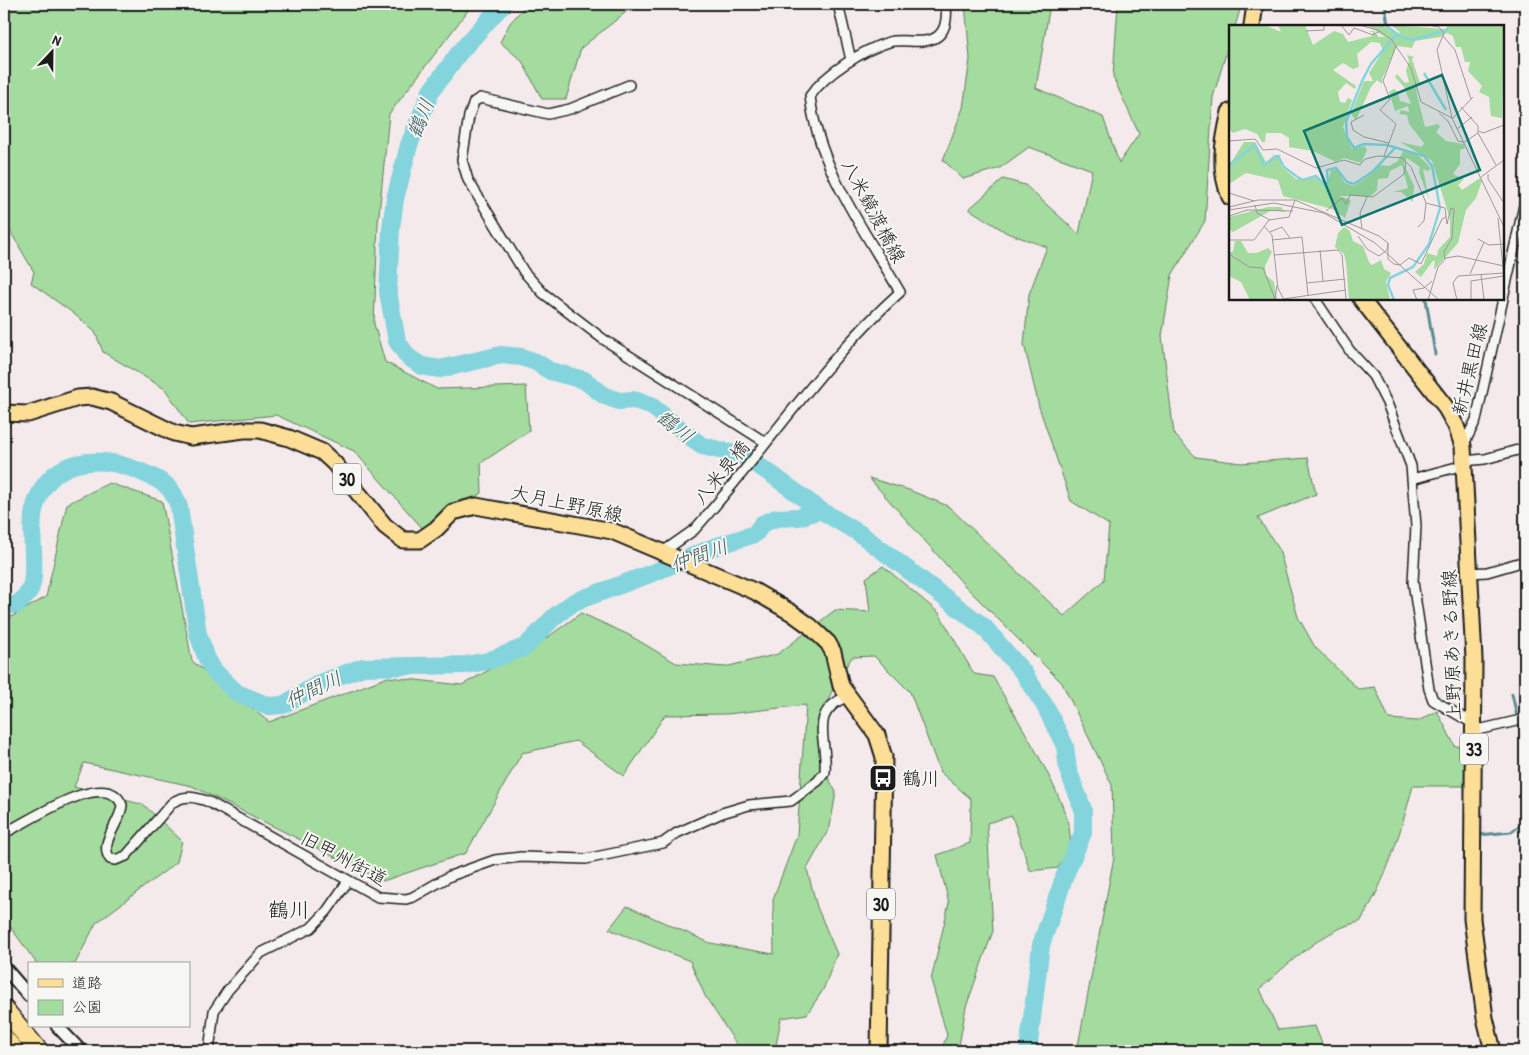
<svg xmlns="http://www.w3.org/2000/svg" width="1529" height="1055" font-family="'Patrick Hand','Klee One',sans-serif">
<rect width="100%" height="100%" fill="#f4eaec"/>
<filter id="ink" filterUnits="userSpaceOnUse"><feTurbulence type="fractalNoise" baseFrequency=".02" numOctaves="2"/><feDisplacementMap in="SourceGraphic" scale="10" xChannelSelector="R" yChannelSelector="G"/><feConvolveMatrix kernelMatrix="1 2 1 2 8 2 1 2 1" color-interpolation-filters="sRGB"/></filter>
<g filter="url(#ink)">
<!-- green -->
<path fill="#a4db9e" stroke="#607c5d" d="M4,4h469l-84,110 -11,110 -4,100 11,38 52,27 89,-3 3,45 -48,32 1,30 -59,36 -69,-78 -78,-36 -87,9 -24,-35 -62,-37 -8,-20 -22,-19 -42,-30 3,-11 -25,-43h-5z
M527,4h109l-55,44 -15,51h-24l-20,-38 -22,-19 10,-19z
M965,4h85l-14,84 67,29 16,46 20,-29 -26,-57 5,-73h139l-17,6 -5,16h-5v14l-17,57 -8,124 -33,54 -10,61 12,98 22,23 45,6 67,-5 8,36 -58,24 21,31 19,68 17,30 43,42 17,-2 14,32 29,2 19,-10 18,35 19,1 -1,39h-60c-13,47 -26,94 -53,136 -33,5 -75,44 -100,67l18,41 37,-4 10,25h-248l37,-194 -2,-72 -50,-102 -97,-97 -96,-108 40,12 39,16 116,110 40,-36 5,-55 -38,-24 -32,-94 -15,-63 5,-50 18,-47 -40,-14 -38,-24 34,-30 22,6 54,49 13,-64 -63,-23 -29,21 -37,11 -20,-19 20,-52 7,-49z
M109,483l53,18 30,160 77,61 119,-45 74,8 86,-48 33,-24 48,22 47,28 49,4 53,-13 57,-44 35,2 -4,-34 17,-12 56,47 35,61 19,3c18,33 83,132 77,167 -2,8 -9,17 -12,24l-28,3 -18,-55 -25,7 6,108 -27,76 -8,44h-17l6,-16 -16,-55 18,-77 -12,-48 33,-12 1,-44 -31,-27 -30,-80 -36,-36 -22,1 -18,29 -10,24 -4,45 3,13 13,24 -6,35 -23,42 10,38 20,47 -14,36 -16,24 -26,4 -6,33h-34l-36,-55 -15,-35 -81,-32 18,-23 83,37 64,11 -1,-55 24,-64 9,-130 -79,9 -62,1 -41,61 -48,-35 -54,12 -56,100 -83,28 -191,-95 -108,-23 -10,24 70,18 38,36 -5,21 -81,61 -21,41h-38l-33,-46v-297l42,-24 21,-93z"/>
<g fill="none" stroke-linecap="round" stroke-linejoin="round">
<!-- stream -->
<path stroke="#5a8a90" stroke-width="3" d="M1385,4l3,22
M1426,299l9,55
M1512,694l13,58
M1479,835l32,-3 11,-8 3,-19"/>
<!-- river -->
<path stroke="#83d4dd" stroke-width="18" d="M503,4l-44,49 -28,38 -22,54 -14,54 -4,29 -3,64 9,49 11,16 14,9 18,3 61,-14 20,2 15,5 14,9 34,9 21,16 14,5 15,-1 16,5 52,41 40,9 29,19 49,36 39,23 125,94 39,45 22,34 20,40 3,24 15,39v24l-18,42 -24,70 -13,106
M4,605h13c5,-5 12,-11 14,-18 6,-18 -2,-57 3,-77 13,-52 62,-57 105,-39 21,9 33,13 40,36l19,127 9,25 7,12 23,22 32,13 14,-1 37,-22 43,-16 103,-2 22,-4 37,-14 29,-30 20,-15 81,-30 59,-25 41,-13 7,-10 14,-6 23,-1 21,-7"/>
<defs>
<path id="minor" d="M838,4l13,56
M629,85l-59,24 -22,5 -68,-16 -6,4 -5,14 -7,44 6,20 56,92 19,21 60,46 162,103
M1503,298l22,-97
M1315,299l35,52 23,25 14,27 24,63 5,60 -3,56 16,107 4,11 41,24
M1463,446l13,-26 27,-121
M1464,461l21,-2 40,-11
M1412,479l52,-14
M664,551l30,-21c70,-78 127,-167 206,-238 -35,-61 -82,-124 -90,-196 15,-22 53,-46 79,-54 15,-4 36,4 49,-6 9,-7 9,-22 8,-32
M1469,573l18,-1 38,-11
M1474,731l51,-12
M4,833c23,-10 103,-67 118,-28 -1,18 -24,37 -12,54l5,1 11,-4 46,-53c12,-9 24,-6 37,-1l169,95 28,2 7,-2 37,-21 45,-16 26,-3 65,2 77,-16 14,-10 45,-20 27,-8 42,-4 27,-20 7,-9c3,-33 -18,-59 23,-76
M209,1051l5,-40 14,-21 33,-37 50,-25 16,-17 21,-30"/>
<path id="tertiary" d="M4,967l25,29
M57,1026l24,25"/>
<path id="primary" d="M1252,26l3,-22
M1230,112c-7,30 -12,55 0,85
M1361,299l83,106 12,21 7,20 11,213 -2,260 13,99 8,33
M4,413l24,1 50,-16 14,-1 19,5 63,31 17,4 53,-7h16l29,8 33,14 12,11 51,63 18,14h17l16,-11 17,-17 23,-6 136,25 142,60 38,22 18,13 18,17 5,9 8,34 36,49 7,22 -5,294"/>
<path id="motorway" d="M4,1009l35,42
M4,1038l11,13"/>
</defs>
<!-- minor casing -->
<use href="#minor" stroke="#1c1c1c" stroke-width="12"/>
<!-- tertiary casing -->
<use href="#tertiary" stroke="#1c1c1c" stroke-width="15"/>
<!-- primary casing -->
<use href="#primary" stroke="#1c1c1c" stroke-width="19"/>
<!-- motorway casing -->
<use href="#motorway" stroke="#1c1c1c" stroke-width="21"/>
<!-- minor -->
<use href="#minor" stroke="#f6f6f2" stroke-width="9"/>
<!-- tertiary -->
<use href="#tertiary" stroke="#f6f6f2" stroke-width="11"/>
<!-- primary -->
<use href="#primary" stroke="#fcde96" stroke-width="15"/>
<!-- motorway -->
<use href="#motorway" stroke="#fcde96" stroke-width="18"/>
</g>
</g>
<!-- icons -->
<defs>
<symbol id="bus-square" viewBox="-11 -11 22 22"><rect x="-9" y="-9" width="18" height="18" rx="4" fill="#1c1c1c" stroke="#f6f6f2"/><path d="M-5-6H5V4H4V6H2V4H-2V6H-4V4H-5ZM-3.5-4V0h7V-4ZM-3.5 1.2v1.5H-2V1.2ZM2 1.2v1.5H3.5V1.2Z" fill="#fff"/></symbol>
</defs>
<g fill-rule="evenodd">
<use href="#bus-square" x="867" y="762" width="32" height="32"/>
</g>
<g text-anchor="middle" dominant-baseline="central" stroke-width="4" stroke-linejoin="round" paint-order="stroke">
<!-- shield labels -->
<g fill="#f6f6f2" stroke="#5d5d5c" stroke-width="1">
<rect x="333" y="463.5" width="28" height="31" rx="4"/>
<rect x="1460" y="733.5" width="28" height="31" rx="4"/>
<rect x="867" y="888.5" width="28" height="31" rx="4"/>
</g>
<g font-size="18" font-weight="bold" fill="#1c1c1c">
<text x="347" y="479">30</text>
<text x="1474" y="749">33</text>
<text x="881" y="904">30</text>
</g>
<!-- street labels -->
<g font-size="19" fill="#1c1c1c" stroke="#f6f6f2">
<text transform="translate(874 211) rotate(62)">八米鏡渡橋線</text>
<text transform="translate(1469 369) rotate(-76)">新井黒田線</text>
<text transform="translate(721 472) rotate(-51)">八米泉橋</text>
<text transform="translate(567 503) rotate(12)">大月上野原線</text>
<text transform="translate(1451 645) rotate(-92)">上野原あきる野線</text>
<text transform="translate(344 858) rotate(28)">旧甲州街道</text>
</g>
<!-- poi labels -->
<g font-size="19" fill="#1c1c1c" stroke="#f6f6f2" text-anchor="start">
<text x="902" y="778">鶴川</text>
</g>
<!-- water labels -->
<g font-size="20" font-style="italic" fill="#405c60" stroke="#f6f6f2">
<text transform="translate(420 118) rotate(-68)">鶴川</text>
<text transform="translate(676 426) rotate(38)">鶴川</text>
<text transform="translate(699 555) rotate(-20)">仲間川</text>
<text transform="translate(313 689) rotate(-25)">仲間川</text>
</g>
<!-- quarter labels -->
<g font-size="21" fill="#1c1c1c" stroke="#f6f6f2">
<text x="289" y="909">鶴川</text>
</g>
</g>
<!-- overview -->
<g transform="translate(1229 25)">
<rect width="275" height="275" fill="#f4eaec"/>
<path d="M0,0h36l16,7 -3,-7h27l8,20 21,-14 9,3 5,8 24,-6 1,-4 -4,-1h5l5,6h6l-18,-12h15l15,10 3,-3 -9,-7 54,4 3,-4h56l-2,93 -11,-2 -2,-19 -10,-5 3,-6 -14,-15 2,-9h-5l-4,-15h-5l-3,-11 -6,-3 -7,4 -25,4 -3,7 -15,-2 -15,33v5l-5,-4 -6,7 -15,33 -5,-6 13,-33h9l-4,-8 14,-22 -3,-8 -9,-1 -14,12 2,13 -6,2 -10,-6 -10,7 23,16 -1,3 -9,-6 -8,9 2,10 5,1 3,-5 4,2 -9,27 9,22 13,-3 2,4 -6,13 -17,-5 -8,4 -23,-11 -24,-4v-9l-8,-5h-15l-1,9h-3l-5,-8 -12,-5 -12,4 -4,-4zM178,30l7,2 -2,2 8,24 -4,4 1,8 8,32 13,-3 2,3 -4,5 10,9 18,3 1,4 -5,2v14l-7,10 11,5 -6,6 4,5 18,-12 2,3 -6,17 -10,12 -8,33 -24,27 1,-10 -3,2 -11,15 -6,-5 9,-8 3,-11 10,3 1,-6 12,-13v-18l-18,-58 -32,-19 22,5 2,-4 -15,-19 -2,-9 -8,-1 2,-4 8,2 -1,-6 -13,5 -6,-19 5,-3 4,3 2,9 11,3 -7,-17 -9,-10 2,-3 8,9 4,-1 -3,-11 3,-10zM15,117h11l11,20 8,-7h6l2,12 14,12 20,-1 11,8 4,-16h6l8,13 9,3 16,-11 9,-10 10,1 9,-5 6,-12 14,6 13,13 -3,3 -5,-2 6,30 -10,-26 1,-6 -13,-9 -3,6 10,22 -1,16 -12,-10h-8l15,-4 -6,-23 -12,6 -2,7 -10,1 -1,11 -6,6h-32l12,4 -6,18 -13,-9 -49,-13 -5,-16 -32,-7 -17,11v-18zM39,182h13l4,5 -13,-2 -39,22 -4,-3v-12zM115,202l6,4 3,10 10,5 6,16 3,3 9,-5 3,9 7,4 -5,9 4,18h-41l-3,-38 -2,-8 -9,-7 3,-14zM6,216h6l7,12h9l11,-5 4,4 -7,14 1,9 8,7 3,18h-27l-9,-18 -12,-6v-23l4,-2z" fill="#a4db9e"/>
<path fill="none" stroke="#83d4dd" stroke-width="2.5" d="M156,0l12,9 -26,30 -9,17 -16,41 1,15 7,11 10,-4 23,1 37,11 8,10 8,42 -11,36 -16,23 -23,11 -2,7 6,15M167,10l16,5 36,-10M195,48l22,37M0,140l26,-20 9,20 14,-9 6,11 12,9 7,4 13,-4 9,9 3,-3 -1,-12 9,-2 11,14 7,2 18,-12 24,-25"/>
<path fill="none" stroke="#9e9899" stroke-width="1" d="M112,0l8,10 5,-7 19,7 7,-4M130,0l19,5 13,9 20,29 10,34 31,16 52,109M199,0l11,2 5,6 -7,17 15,68M77,6l18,-1v-5M214,11l12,14 16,49M232,82l17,19v7l18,32M210,88l9,8 10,20 5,1M135,90l-13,7 2,8 11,7 25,6M223,94l21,-22M228,104l15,-12M250,106l4,2 21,-8M0,116l26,-2 8,11 14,-1 39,19 28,-8 16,5 5,-6 13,-3 24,2 9,9 15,36 19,5 2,16 4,-16 3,1 -2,29 -8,14 1,7M234,118l15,-10M155,131l12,-32 -16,-14 10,-11 -7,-18 13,-35M259,149v5l16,24M252,152l23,-17M0,168l25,8M26,180l2,8 13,7M0,182l29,-7h37M0,185l45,-7 50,10 51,30 64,57M97,186l16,-13 4,6 4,-9 23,2 31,-23 2,-12M0,191l18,-6 46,1M269,193l6,59M35,201l8,9 6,53 6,12M189,202l6,-6 2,-18M133,204l-2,-16 7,-16M41,207l12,-5 8,11M129,211l9,13 12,7 8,-6 1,-6M249,214l11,6 15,-1M0,215h25l15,-20 20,-3 6,-17 84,36 9,7v16l6,5 6,1 9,-7 12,6 21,-45 4,-2M43,215l30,-3 6,58M91,225l3,31M0,229l20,13 14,1 12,31 2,-14M45,230l64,-5 4,5 4,45M241,249l14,-32M252,249l3,26M78,258l38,-4M54,274l63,-9M188,275l-4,-10 11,-2 8,-7M199,275l10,-33 8,-9 12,-2 46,10M228,275l-4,-17 5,-7 46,-3M242,275v-19l33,-5"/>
<path fill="#0f766e" fill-opacity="0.15" stroke="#0f766e" stroke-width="2.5" d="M213,50l38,95 -138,55 -38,-94z"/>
<rect width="275" height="275" fill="none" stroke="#1c1c1c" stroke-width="2.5"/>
</g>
<!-- margin -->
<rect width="1529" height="1055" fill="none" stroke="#f6f6f2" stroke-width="20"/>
<rect x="10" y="10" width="1509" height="1035" fill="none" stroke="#1c1c1c" stroke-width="2" filter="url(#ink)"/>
<!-- legend -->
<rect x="28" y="962" width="162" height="65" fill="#f6f6f2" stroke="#9f9f9c"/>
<rect x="38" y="979" width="25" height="8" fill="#fcde96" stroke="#9f9f9c"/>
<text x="72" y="988" font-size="15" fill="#1c1c1c">道路</text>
<rect x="38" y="1000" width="25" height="15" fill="#a4db9e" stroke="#9f9f9c"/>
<text x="72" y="1012" font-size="15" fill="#1c1c1c">公園</text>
<!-- north arrow -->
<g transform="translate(52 52) rotate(22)" stroke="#f6f6f2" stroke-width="4" paint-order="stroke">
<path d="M0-4L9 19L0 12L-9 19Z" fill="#1c1c1c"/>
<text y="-8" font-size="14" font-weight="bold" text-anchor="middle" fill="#1c1c1c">N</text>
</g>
</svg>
